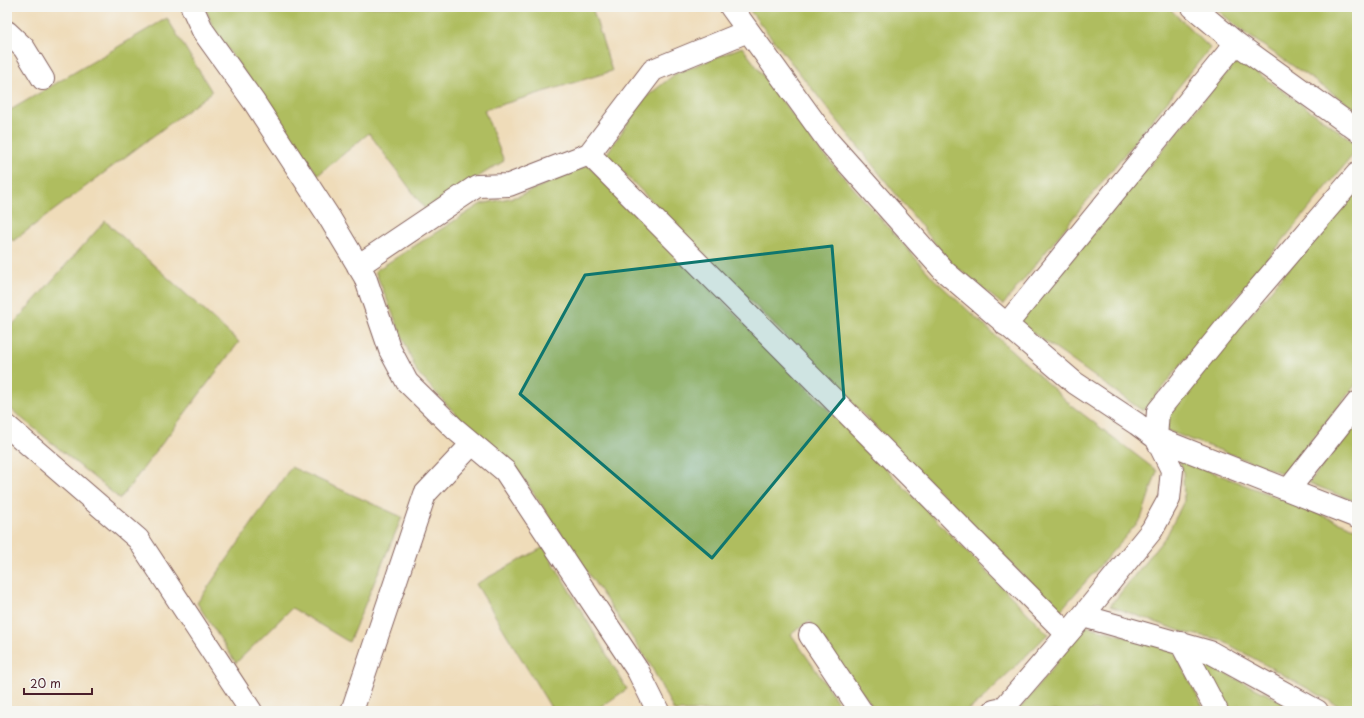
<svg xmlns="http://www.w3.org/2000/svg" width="1364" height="718" font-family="'Playpen Sans',sans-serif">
<rect width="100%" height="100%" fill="#f6f6f2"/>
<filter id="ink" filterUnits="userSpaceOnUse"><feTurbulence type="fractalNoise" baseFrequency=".025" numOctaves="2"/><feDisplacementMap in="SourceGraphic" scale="8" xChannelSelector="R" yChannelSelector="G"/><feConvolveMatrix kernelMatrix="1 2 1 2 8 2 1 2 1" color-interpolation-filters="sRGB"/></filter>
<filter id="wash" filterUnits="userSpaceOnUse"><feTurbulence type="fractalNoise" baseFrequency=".012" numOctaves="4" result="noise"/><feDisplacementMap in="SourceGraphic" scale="16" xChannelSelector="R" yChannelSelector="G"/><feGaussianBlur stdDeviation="0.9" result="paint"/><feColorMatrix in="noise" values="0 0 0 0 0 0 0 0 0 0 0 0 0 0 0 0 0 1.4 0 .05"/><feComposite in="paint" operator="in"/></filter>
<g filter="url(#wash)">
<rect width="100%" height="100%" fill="#efdcb9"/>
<!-- green -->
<path fill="#afbd5f" stroke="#7c6e45" d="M205,7h387l20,64 -128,39 20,51 -79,48 -56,-76 -51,42 -104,-145z
M747,7h421l42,41 -207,257 -54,-44z
M1214,7h143v103l-115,-79z
M167,18l45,74 -199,149 -6,-8v-121z
M742,47l70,94 122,138 137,126 86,66 -16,48 -82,93 -453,-457 39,-57 30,-24z
M1238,59l119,85v6l-214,261 -124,-88z
M588,165l460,469 -69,68 -13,9h-90l-66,-90 -19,13 53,77h-170l-24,-47 -135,-198 -51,-43 -47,-51 -42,-101 106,-67 38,-8z
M1357,186v197l-73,91 -116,-43 -3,-13z
M105,221l134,121 -119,157 -113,-93v-75z
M1357,422v80l-48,-19z
M1179,459l178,70v182h-9l-129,-72 -33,-6 -76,-27 57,-71 17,-34 -1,-29z
M291,467l111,50 -53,125 -57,-34 -56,55 -39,-60z
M544,547l83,142 -32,22h-42l-77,-127z
M1086,626l87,23 32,62h-187z
M1200,661l71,35 28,15h-72z"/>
</g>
<g filter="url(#ink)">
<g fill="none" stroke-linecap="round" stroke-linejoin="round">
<defs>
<path id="minor" d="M192,7l11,24 51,71 75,115 36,60 25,73 17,32 48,47 50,42 133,200 20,40
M731,7l97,134 116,130 131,112 62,41 19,14 16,32 -3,29 -17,31 -76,94 -73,85 -9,2
M1193,7l43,36
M7,32l17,16 19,31
M589,154l64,-84 95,-39
M1357,174l-126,147 -73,90 -2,27 201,79
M358,266l119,-80 32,-1 80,-31 478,480
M1006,325l230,-282 121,87
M7,426l131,113 113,172
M1289,489l68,-86
M1083,616l127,36 107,59
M810,635l51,76
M1181,643l36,68
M352,711l73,-217 47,-50"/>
</defs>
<!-- minor casing -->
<use href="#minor" stroke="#84615d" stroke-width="24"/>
<!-- minor -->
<use href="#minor" stroke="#fff" stroke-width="22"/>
</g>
</g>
<!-- marked area -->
<path fill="#0f766e" fill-opacity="0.2" stroke="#0f766e" stroke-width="3" stroke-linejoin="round" d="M832,246l12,152 -132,160 -192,-164 65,-119z"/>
<!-- margin -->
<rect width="1364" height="718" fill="none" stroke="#f6f6f2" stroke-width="24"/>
<!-- scale -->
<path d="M24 688v6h68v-6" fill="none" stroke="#4a1f2b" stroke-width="2"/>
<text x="30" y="688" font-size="12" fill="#4a1f2b" stroke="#f6f6f2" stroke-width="3" paint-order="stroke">20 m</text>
</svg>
